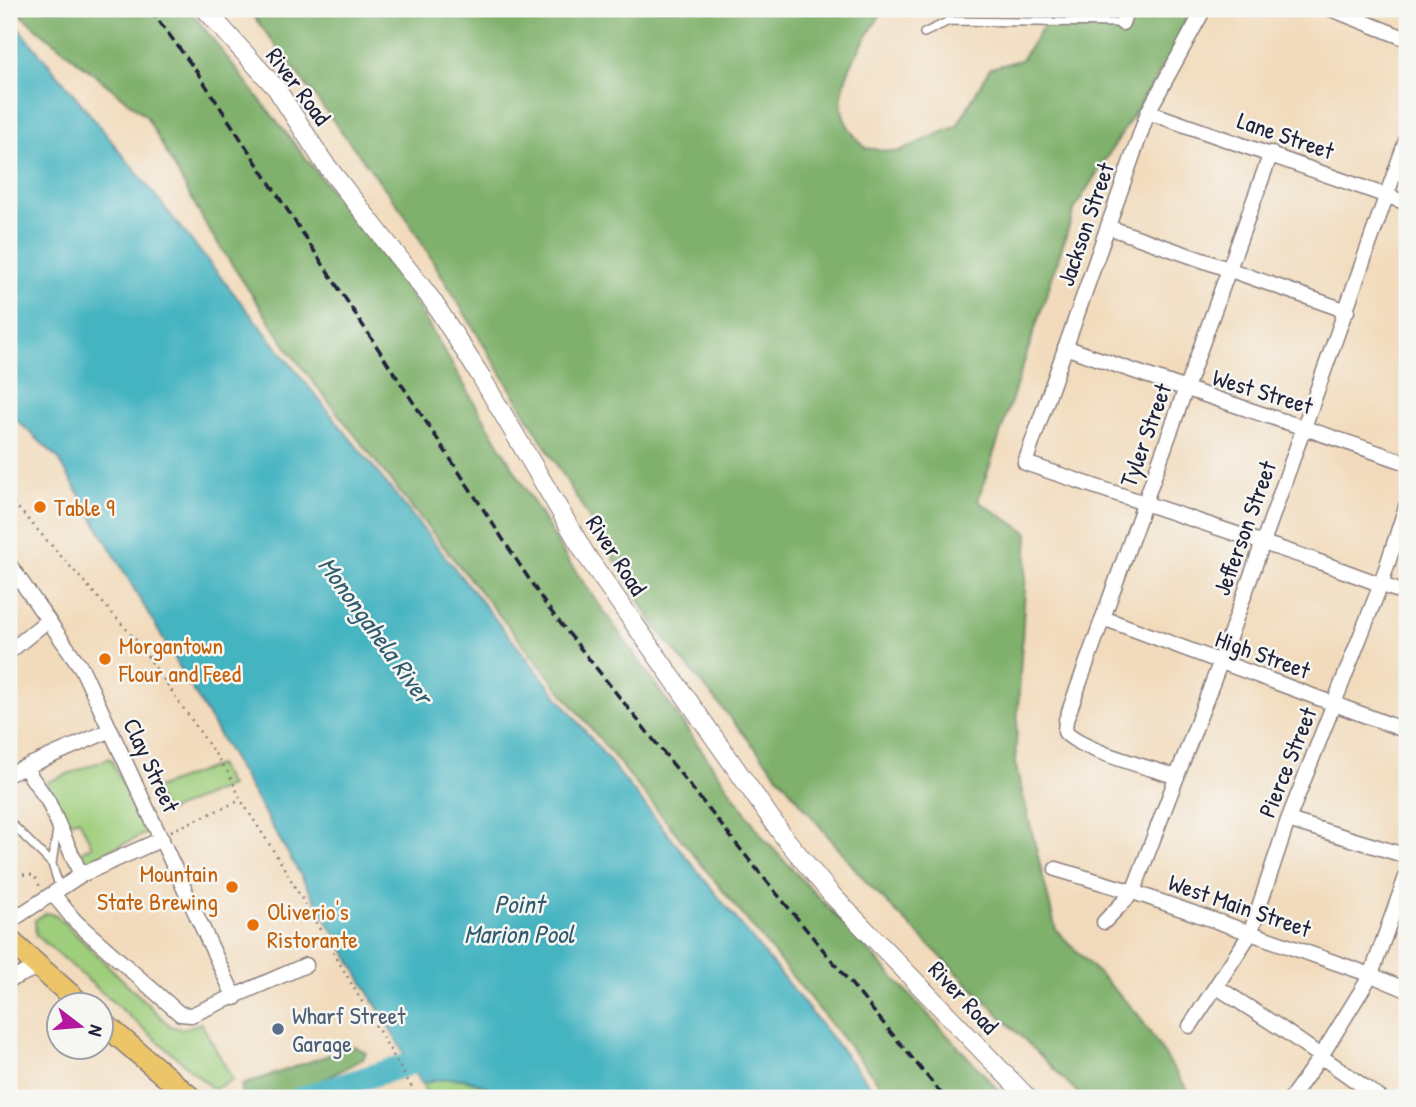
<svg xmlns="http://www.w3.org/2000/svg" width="1416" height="1107" font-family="'Patrick Hand',sans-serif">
<rect width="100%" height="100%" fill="#f6f6f2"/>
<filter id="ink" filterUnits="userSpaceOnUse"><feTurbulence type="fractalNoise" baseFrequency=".0143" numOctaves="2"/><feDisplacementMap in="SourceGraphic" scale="14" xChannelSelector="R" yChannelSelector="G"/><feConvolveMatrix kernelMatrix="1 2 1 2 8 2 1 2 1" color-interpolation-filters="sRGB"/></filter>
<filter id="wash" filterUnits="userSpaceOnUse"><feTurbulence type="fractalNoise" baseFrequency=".00686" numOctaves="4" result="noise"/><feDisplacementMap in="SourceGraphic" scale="28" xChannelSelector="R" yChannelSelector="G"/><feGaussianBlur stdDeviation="1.57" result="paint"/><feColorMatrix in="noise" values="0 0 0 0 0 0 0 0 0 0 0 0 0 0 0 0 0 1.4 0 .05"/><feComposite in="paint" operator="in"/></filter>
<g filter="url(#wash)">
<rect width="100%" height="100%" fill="#f2dbbc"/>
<!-- green -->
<path fill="#9fce7c" stroke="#60785c" stroke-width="2" d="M110,758l37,75 -66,31 -2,-11 13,-7 -13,-27 -16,5 -16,-42z
M218,765l12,21 -65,27 -12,-24z
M46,913l10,2 114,111 12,3 19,-6 32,57 -20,9 -177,-154 -1,-15z
M443,1078c27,0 39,4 60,20h-74l-7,-14z"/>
<!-- forest -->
<path fill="#7fb16c" stroke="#506a54" stroke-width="2" d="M15,9h76l27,3 3,-3h68l216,276 162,274 198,281 241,258h-115l-482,-594 -117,-149 -83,-125 -63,-114 -115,-92z
M248,9h636c-18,30 -58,81 -36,117 4,8 11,15 17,22l32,4 60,-26 33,-58 31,-8 34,-51h135l-18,44 -97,155 -97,293 50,32 -13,230 41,167 81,83 56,85h-110l-216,-215 -211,-255 -253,-416z
M355,1046l11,7 -3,6c-43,22 -72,43 -122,39l1,-13z"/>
<!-- water -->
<path fill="#45b4c1" stroke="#346b7e" stroke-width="2" d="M9,17l63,75 808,1006h-377c-29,-22 -47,-24 -81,-14l-364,-626 -49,-45z"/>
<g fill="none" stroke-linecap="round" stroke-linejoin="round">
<!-- river -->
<path stroke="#45b4c1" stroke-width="23" d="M300,1098l110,-34 24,-17"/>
</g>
</g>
<g filter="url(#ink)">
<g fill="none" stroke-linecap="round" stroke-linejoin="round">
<defs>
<path id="service" d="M924,33l25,-12 173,2
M9,821l43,43
M57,829l-5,35 8,25"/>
<path id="minor" d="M1204,9l-56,103 -123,351 289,97 93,34
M1331,9l76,30
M1122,23l5,-14
M1148,112l259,91
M1108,227l239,84
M1065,347c114,41 228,76 342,116
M9,564l73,105 153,329
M1103,618l304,113
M9,652l39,-32
M25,768l23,33 33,74
M9,774l102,-44
M1177,777c-26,-9 -95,-26 -112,-45l1,-12 205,-567
M1288,820l119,36
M1056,869l77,23 238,83 36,15
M53,894l22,27 105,93 11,1 115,-50
M9,922l72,-47 81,-36
M1104,922l29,-30 87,-229 187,-525
M9,980l29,-13
M1217,987l65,42 98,69
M1190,1026l60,-92 38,-114 93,-236 26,-80
M1291,1098l30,-42 50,-81 36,-101"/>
<path id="tertiary" d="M205,9l71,79 47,73 109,139 48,75 106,180 198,282 47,57 197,204"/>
<path id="primary" d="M9,940l74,66
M102,1022l89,76"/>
</defs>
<!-- service casing -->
<use href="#service" stroke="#8a7e7c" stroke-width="10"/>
<!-- minor casing -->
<use href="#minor" stroke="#8a7e7c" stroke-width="17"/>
<!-- tertiary casing -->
<use href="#tertiary" stroke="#8a7e7c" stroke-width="20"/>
<!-- primary casing -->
<use href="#primary" stroke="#8a7e7c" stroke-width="24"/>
<!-- path -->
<path stroke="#8a7e7c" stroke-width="2.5" stroke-dasharray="2 5" stroke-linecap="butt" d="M9,498l128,143 92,133 12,26 39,61 138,237
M171,831l70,-31
M9,874l25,1 6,12"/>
<!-- service -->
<use href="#service" stroke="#fff" stroke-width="7"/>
<!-- minor -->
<use href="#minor" stroke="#fff" stroke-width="14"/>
<!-- tertiary -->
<use href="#tertiary" stroke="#fff" stroke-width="18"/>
<!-- primary -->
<use href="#primary" stroke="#edc569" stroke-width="21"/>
<!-- rail -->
<path stroke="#22223b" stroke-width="3.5" stroke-dasharray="10 5" stroke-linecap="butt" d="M150,9l47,63 349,533 204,256 195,237"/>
</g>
</g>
<!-- markers -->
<g fill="#e8710a" stroke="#f6f6f2" stroke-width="2.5">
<circle cx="40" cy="507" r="7"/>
<circle cx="105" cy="659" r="7"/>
<circle cx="232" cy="887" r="7"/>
<circle cx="253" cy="925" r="7"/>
</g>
<circle fill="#5c6f8a" stroke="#f6f6f2" stroke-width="2.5" cx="278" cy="1029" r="7"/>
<g text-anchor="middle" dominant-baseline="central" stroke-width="5" stroke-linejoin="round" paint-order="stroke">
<!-- street labels -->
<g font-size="24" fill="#22223b" stroke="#f6f6f2">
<text transform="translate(299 86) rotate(53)">River Road</text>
<text transform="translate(1286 135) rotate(19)">Lane Street</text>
<text transform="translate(1085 224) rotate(-71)">Jackson Street</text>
<text transform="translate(1263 391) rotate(17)">West Street</text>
<text transform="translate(1145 435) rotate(-70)">Tyler Street</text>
<text transform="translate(1244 528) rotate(-70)">Jefferson Street</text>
<text transform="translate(617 555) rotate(57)">River Road</text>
<text transform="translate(1263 654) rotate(20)">High Street</text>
<text transform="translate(1287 762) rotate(-68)">Pierce Street</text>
<text transform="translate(152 765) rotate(65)">Clay Street</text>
<text transform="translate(1240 905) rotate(19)">West Main Street</text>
<text transform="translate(964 997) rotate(47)">River Road</text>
</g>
<!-- food labels -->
<g font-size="24" fill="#c56008" stroke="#f6f6f2" text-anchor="start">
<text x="54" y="507">Table 9</text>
<text x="119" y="645">Morgantown<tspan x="119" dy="28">Flour and Feed</tspan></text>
<text x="218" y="873" text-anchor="end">Mountain<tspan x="218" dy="28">State Brewing</tspan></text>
<text x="267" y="911">Oliverio's<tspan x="267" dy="28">Ristorante</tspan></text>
</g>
<!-- service labels -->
<g font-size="24" fill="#4e5e75" stroke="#f6f6f2" text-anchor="start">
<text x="292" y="1015">Wharf Street<tspan x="292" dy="28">Garage</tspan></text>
</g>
<!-- water labels -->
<g font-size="26" font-style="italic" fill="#305c71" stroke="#f6f6f2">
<text transform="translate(376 630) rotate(54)">Monongahela River</text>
<text x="519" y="903">Point<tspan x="519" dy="30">Marion Pool</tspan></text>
</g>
</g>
<!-- margin -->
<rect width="1416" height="1107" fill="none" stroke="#f6f6f2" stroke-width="35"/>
<!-- north arrow -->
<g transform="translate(80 1026) rotate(106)"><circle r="33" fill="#f6f6f2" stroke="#a1a1a9" stroke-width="2"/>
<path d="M0-5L12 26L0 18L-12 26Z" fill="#b5179e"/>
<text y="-10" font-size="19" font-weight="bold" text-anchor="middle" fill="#22223b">N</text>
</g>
</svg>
